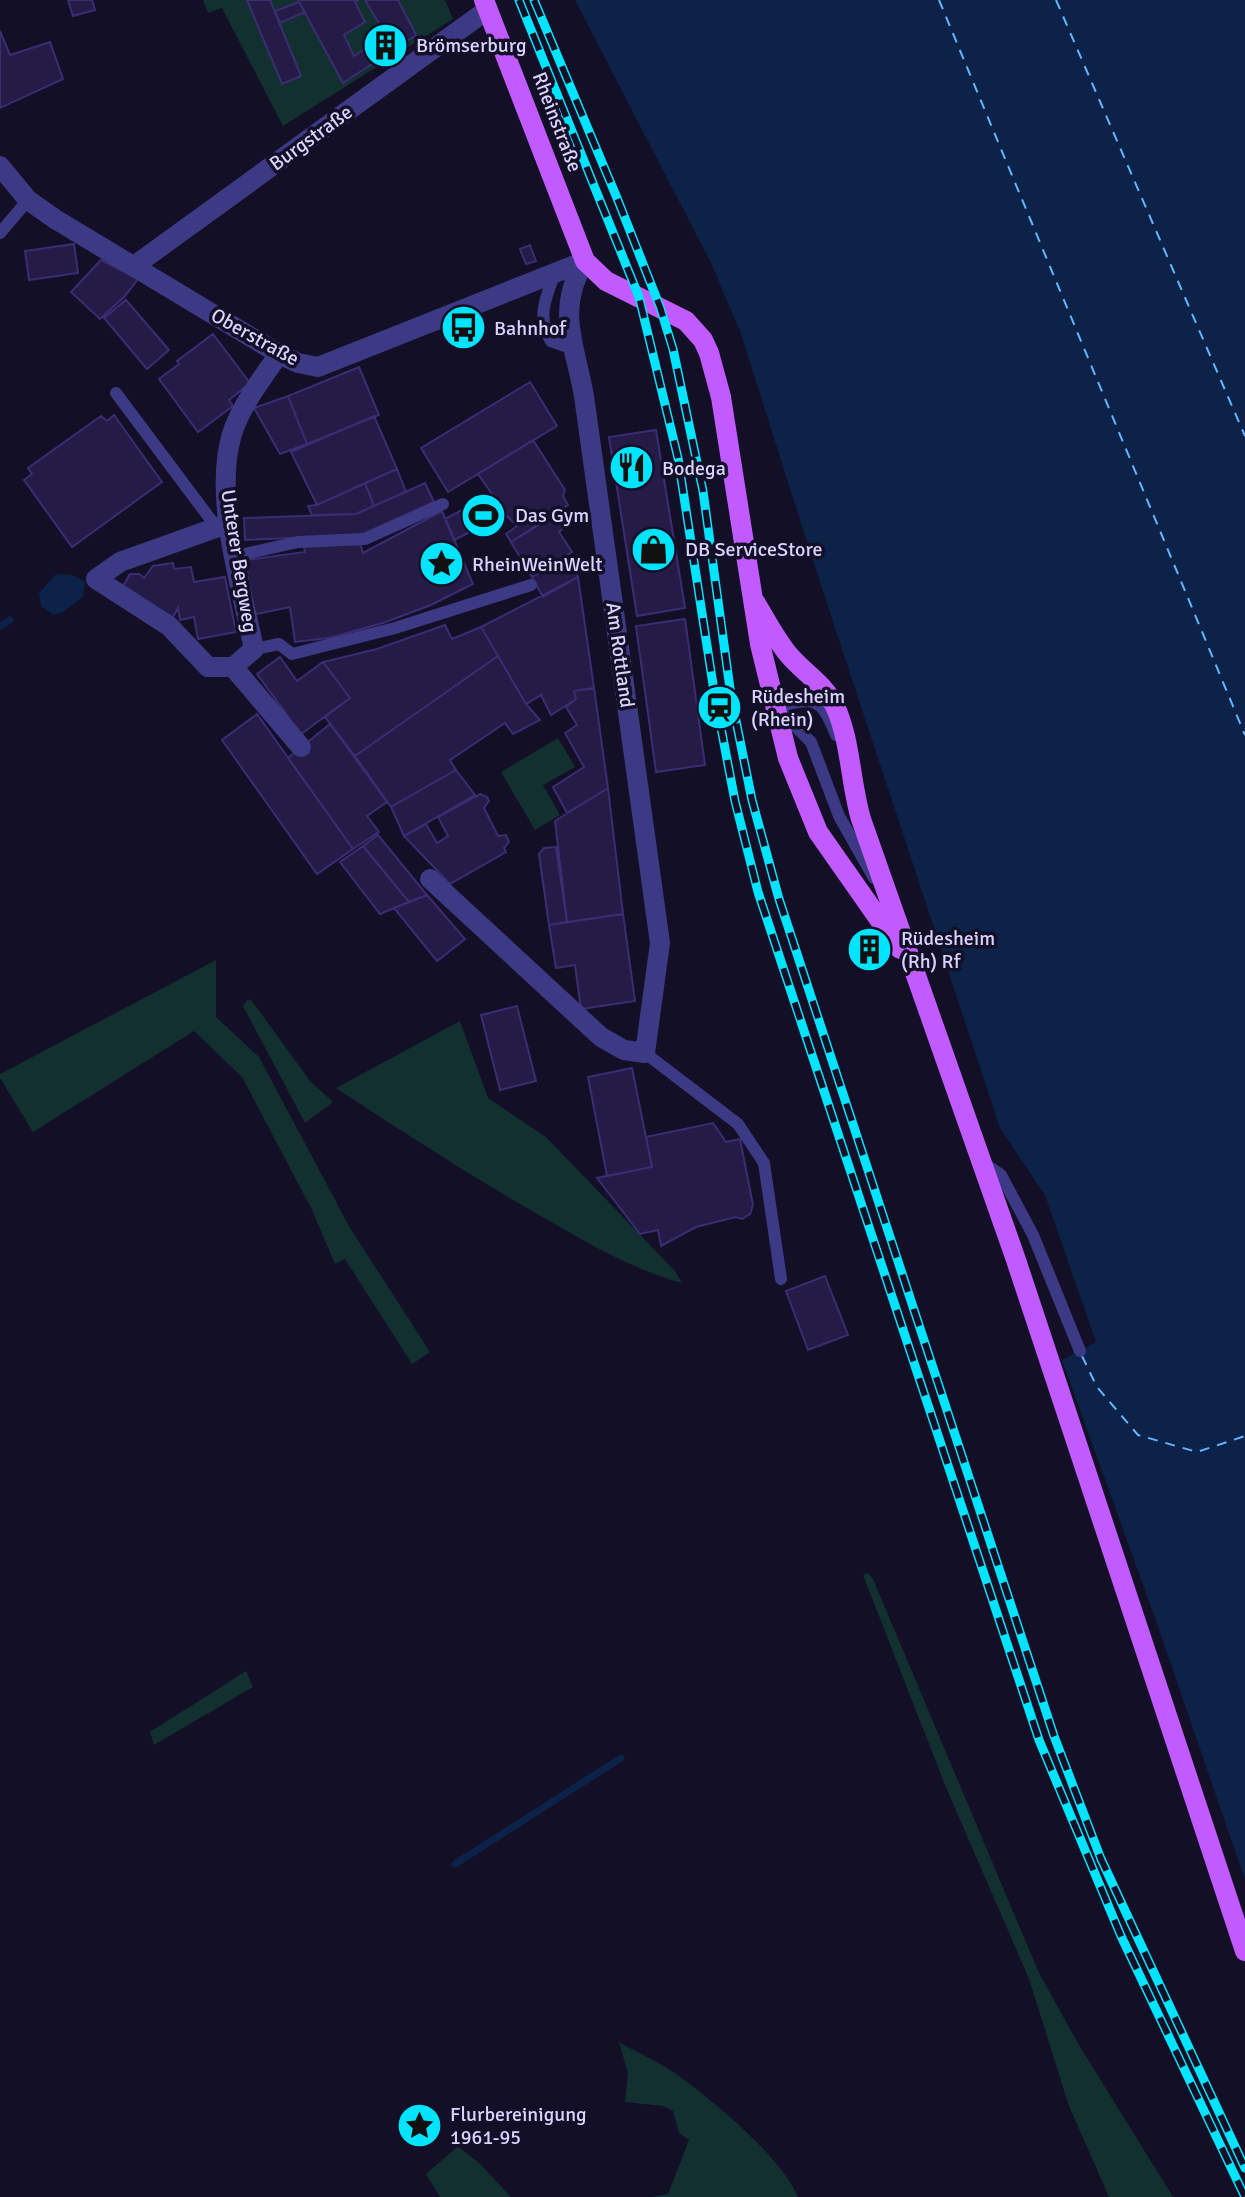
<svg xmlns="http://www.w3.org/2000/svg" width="1245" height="2197" font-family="Signika,sans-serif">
<rect width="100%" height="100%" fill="#130f26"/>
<!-- green -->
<path fill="#12302f" d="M203,0h242l8,19 -170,107 -61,-118 -14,5z
M558,738l17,29 -32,18 17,30 -25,15 -34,-58z
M216,960v57l43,40 91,171 80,124 -18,12 -67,-105 -10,5 -24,-56 -69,-131 -48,-46 -161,101 -33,-54v-4z
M248,999l4,2 58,80 23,21 -28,21 -62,-117z
M460,1021l28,77 58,39 129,134 7,12c-51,-14 -98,-42 -143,-68 -70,-40 -136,-83 -203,-127z
M868,1573l5,6 166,394 40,72 94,152h-64l-40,-91 -40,-127 -84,-194 -82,-210z
M246,1671l7,16 -99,58 -4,-13z
M619,2042c21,12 45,22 64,37 36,27 97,77 115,118h-146l16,-3 21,-54 -10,-7 -6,-22 -10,-5 -38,-4 3,-29z
M458,2146l22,18 31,33h-71l-14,-23z"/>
<!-- water -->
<path fill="#0c2248" d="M575,0h670v1880l-90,-262 -93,-258 34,-18 -51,-147 -45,-67 -186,-564 -73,-230 -30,-71z
M56,574l15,1 14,6 -2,16 -20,15 -10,3 -12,-9 -2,-13z"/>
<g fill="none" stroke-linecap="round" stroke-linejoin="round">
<!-- stream -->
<path stroke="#0c2248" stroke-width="7" d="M0,626l10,-6
M455,1864l166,-106"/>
<!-- ferry -->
<path stroke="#62b6ff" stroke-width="2" stroke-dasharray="10 8" stroke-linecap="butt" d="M939,0l306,735
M1056,0l189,436
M1082,1356l15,31 41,48 59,17 48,-16"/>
</g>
<!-- building -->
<path fill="#241b47" stroke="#3b2d73" stroke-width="2" d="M68,0h24l3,10 -22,6z
M247,0h23l31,76 -19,8z
M298,0h60l-3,2 10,20 -21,13 10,21 32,-21 -21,-35h33l18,35 -73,48z
M299,2l6,10 -25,11 -5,-12z
M0,31l10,24 40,-13 13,37 -63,29z
M74,244l4,29 -49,7 -4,-29z
M530,245l6,16 -10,3 -6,-15z
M101,260l37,19 -14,18 -24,22 -29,-27z
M126,300l43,50 -22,19 -43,-51z
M213,334l37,49 -21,17 4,6 -35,26 -39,-53 20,-15 -2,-3z
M359,367l20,48 -72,29 -19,-48z
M530,382l27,44 -109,66 -27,-44z
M288,396l19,48 -27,10 -26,-46z
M114,415l48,67 -90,65 -48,-67 8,-6 -4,-6 73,-52 6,5z
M374,416l23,53 -80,36 -26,-53z
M656,430l29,178 -48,8 -28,-179z
M533,440l32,50 -2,6 5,9 -57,37 -5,-8 11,-8 -12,-12 -51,26 -9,-21 47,-25 -14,-20z
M397,469l9,23 -32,14 -9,-23z
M365,483l9,23 -18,8 -44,1 -4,-9 9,-1z
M425,483l9,19 -73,33 -116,5 -1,-22 112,-4z
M442,511l31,73 -42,21 -48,18 -54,15 -34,4 -5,-35 -38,8 -6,-55 59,-8 -2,-8 57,-1 3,10z
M560,512l7,9v4l-8,7 13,20 -40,25 -21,-35z
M566,556l12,21 -35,20 -11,-20z
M173,563l1,6 17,-2 3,15 31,-5 11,55 -38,7 -4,-22 -14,3 -2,-12 -6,11 -50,-31 8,-14h9l5,4 9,-12z
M578,577l16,111 -20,3 2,8 -25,16 -10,-20 -15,9 -45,-77z
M685,619l20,146 -49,7 -20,-146z
M445,625l7,14 29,-12 17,29 -143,100 -30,-39 25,-19 -27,-36 54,-13z
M498,656l28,48 14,16 -27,14 -8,-11 -55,37 6,10 -65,37 -36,-51z
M280,657l17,24 26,-19 27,36 -49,36 -44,-60z
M594,688l14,100 -41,25 -14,-26 31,-20 -19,-34 12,-8 -11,-18 10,-8 -2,-8z
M257,714l96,135 -36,25 -95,-134z
M330,724l57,78 -20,14 12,16 -26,17 -65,-91z
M456,770l19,25 -71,41 -13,-29z
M608,788l15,126 -56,8 -12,-101z
M480,794l7,3 2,4 -5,7 14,28 8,-1 3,7 -5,6 2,4 -56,32 -46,-48 22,-12 11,19 11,-7 -10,-19z
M378,835l49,60 -18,7 -46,-56z
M363,846l46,56 -29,12 -40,-52z
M556,847l11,75 -18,3 -10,-71 5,-6z
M427,895l38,44 -28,22 -43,-53z
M623,914l12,87 -54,8 -6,-44 -19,3 -7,-43z
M871,927l13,39 -16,6 -13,-39z
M517,1006l19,75 -36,9 -19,-75z
M632,1068l20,99 -45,9 -19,-99z
M713,1123l13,19 14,-3 13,66 -3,9 -8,5 -6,-2 -40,10 -35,19 -3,-16 -18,4 -43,-56 55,-11 -6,-30z
M825,1276l23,59 -40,15 -22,-59z"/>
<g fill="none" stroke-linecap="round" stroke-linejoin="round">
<!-- service -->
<path stroke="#3d3a85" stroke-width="12" d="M0,233l28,-33
M555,273c-9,24 -19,45 -4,68l25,9
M116,393l101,135
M236,556l62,-14 67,-3 78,-35
M254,649l25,-5 13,10 103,-26 136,-43
M776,707c39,-10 45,-10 60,28
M778,709l33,33 28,74 35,62
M645,1053l93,71 26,39 17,116
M985,1164l16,11 32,60 47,116"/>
<!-- minor -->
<path stroke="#3d3a85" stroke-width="20" d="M0,166l28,34 27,19 224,135 19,9 20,4 267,-106
M134,266l353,-256
M279,354c-17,25 -38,51 -47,80 -19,63 9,151 22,215l-21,18 68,80
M229,523l-109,39 -24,17 73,47 39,41h25
M430,879l171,158 23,13 21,3 15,-110 -76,-547c-9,-51 -29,-87 1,-135"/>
<!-- primary -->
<path stroke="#c25bff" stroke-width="20" d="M484,0l101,261 21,20 80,40 17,19 6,13 12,44 39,247 28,114 30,74 82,117
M755,602c11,18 20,36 33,52 15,18 35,29 46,50 17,35 16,78 27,115l154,438 230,694"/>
<defs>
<path id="rail" d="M519,0l120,297 39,161 36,233 21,110 23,91 55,166 226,682 82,196 124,261
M534,0l83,198 43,109 13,42 30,142 28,205 21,104 27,99 275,837 47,123 144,309"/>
</defs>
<!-- rail casing -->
<use href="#rail" stroke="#00e5ff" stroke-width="9"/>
<!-- rail -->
<use href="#rail" stroke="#130f26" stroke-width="6" stroke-dasharray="18" stroke-linecap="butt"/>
</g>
<!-- icons -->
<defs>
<symbol id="building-disc" viewBox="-11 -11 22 22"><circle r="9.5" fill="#00e5ff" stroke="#130f26"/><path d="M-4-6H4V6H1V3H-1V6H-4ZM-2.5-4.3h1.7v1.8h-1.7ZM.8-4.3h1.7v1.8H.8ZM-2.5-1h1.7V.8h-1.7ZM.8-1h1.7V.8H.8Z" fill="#111"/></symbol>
<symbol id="bus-disc" viewBox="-11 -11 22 22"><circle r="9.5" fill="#00e5ff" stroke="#130f26"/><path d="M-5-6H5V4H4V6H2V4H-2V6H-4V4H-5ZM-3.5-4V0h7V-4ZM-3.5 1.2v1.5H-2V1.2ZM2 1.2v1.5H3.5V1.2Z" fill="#111"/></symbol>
<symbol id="restaurant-disc" viewBox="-11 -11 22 22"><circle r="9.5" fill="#00e5ff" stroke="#130f26"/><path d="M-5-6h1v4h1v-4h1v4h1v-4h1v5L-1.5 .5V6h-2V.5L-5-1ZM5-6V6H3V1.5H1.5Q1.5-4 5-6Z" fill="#111"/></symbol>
<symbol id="stadium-disc" viewBox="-11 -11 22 22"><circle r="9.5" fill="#00e5ff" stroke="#130f26"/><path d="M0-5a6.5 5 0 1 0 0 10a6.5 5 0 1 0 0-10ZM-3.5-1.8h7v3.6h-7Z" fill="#111"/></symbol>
<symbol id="shop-disc" viewBox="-11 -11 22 22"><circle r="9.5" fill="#00e5ff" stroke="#130f26"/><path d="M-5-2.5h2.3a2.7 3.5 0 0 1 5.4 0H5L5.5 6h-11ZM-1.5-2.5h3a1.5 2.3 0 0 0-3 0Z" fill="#111"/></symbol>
<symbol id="sight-disc" viewBox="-11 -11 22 22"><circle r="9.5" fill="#00e5ff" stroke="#130f26"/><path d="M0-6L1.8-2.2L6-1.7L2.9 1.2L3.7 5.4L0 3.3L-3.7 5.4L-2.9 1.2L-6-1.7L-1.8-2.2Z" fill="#111"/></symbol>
<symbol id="station-disc" viewBox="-11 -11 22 22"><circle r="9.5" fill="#00e5ff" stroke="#130f26"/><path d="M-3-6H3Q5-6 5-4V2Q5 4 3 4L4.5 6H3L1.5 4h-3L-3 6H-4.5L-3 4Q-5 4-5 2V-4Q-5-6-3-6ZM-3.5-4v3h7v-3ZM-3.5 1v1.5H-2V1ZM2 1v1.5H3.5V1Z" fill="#111"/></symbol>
</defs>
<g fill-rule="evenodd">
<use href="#building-disc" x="360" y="20" width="51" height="51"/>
<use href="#bus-disc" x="438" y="302" width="51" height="51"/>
<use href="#restaurant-disc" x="606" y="442" width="51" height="51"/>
<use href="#stadium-disc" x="458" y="490" width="51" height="51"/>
<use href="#shop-disc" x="628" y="524" width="51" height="51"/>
<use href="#sight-disc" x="416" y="538" width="51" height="51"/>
<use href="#station-disc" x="694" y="682" width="51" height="51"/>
<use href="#building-disc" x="844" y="924" width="51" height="51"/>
<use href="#sight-disc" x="394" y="2100" width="51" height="51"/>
</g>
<g text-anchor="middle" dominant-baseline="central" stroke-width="7" stroke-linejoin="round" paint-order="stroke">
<!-- poi labels -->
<g font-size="20" fill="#d9d4ff" stroke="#130f26" text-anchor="start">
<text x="416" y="45">Brömserburg</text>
<text x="494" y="328">Bahnhof</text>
<text x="662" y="468">Bodega</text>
<text x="515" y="515">Das Gym</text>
<text x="685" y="549">DB ServiceStore</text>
<text x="472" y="564">RheinWeinWelt</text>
<text x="751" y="696">Rüdesheim<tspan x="751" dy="23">(Rhein)</tspan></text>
<text x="901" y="938">Rüdesheim<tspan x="901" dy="23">(Rh) Rf</tspan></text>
<text x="450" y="2114">Flurbereinigung<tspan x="450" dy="23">1961-95</tspan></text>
</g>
<!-- street labels -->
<g font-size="20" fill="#d9d4ff" stroke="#130f26">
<text transform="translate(557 122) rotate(69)">Rheinstraße</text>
<text transform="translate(311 138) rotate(-36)">Burgstraße</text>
<text transform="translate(255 337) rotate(29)">Oberstraße</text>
<text transform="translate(239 561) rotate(81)">Unterer Bergweg</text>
<text transform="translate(620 655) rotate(82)">Am Rottland</text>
</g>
</g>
</svg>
